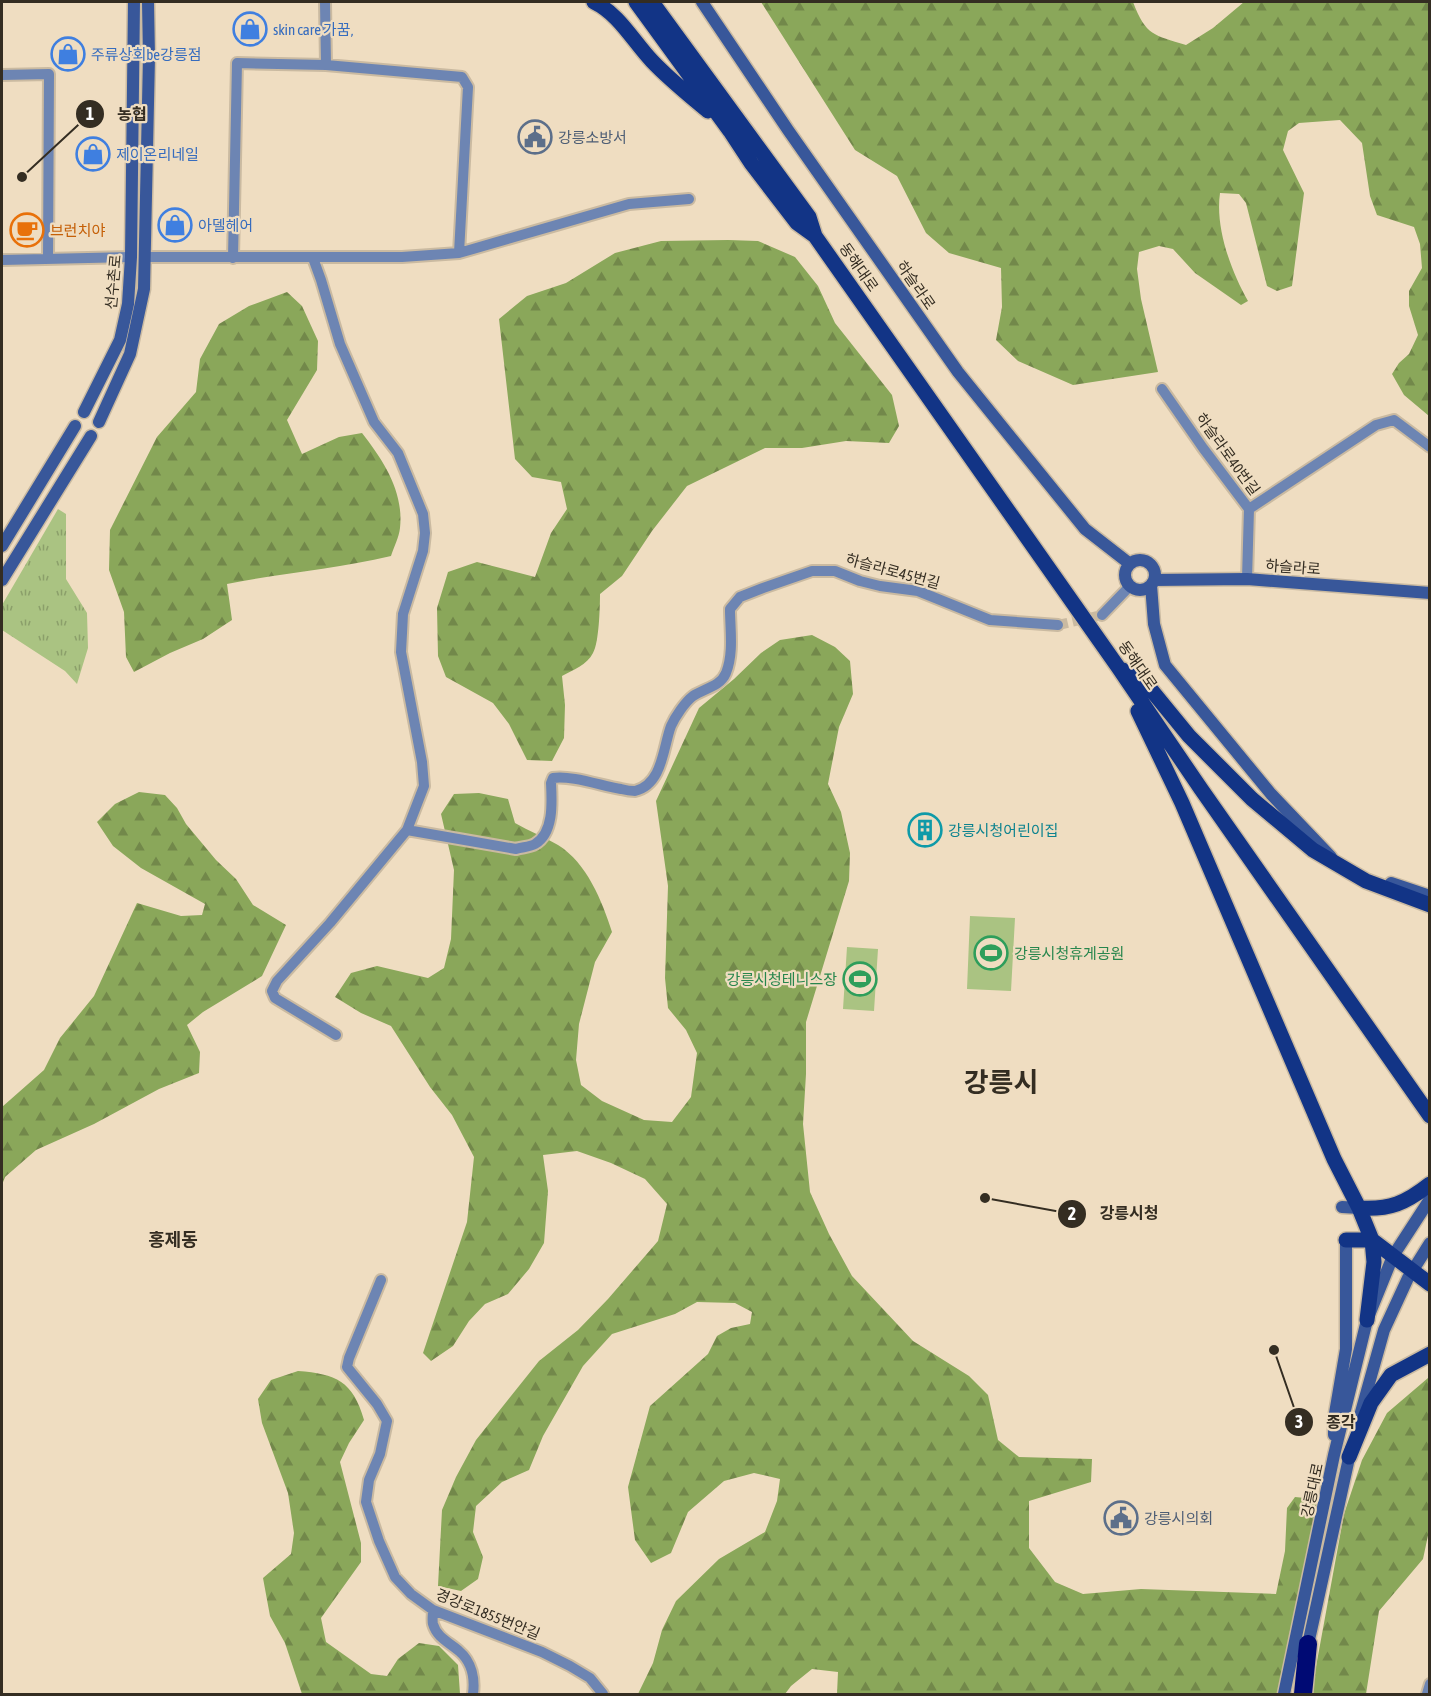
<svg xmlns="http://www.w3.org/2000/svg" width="1431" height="1696" font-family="'Asap Condensed','Noto Sans KR',sans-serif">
<defs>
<pattern id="forest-firs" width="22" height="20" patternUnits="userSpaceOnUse" patternTransform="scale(1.5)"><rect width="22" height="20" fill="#8aa75a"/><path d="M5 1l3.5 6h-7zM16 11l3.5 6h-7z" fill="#72884a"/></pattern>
<pattern id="park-tufts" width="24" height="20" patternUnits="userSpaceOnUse" patternTransform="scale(1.5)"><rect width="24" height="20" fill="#aac382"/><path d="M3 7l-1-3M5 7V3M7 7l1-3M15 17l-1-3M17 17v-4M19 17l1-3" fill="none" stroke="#8b9f6a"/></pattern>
</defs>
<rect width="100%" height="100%" fill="#efddc1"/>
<!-- forest -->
<path fill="url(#forest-firs)" d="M761,2h372c13,34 21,33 53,43l27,-17 31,-26h185v414l-25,-21 -12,-21 7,-11 10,-9 9,-19 -9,-29v-15l13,-23 -2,-24 -6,-17 -37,-12 -7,-19 -8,-53 -22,-23 -41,3 -11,8 -5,19 21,43 -12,93 -15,5 -10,-5 -21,-83 -7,-9 -19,-1c-5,35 11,78 28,108l-7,4 -46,-32 -22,-24 -14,-3 -20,6 -2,17 4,30 17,73 -85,13 -55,-24 -22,-21 6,-33 -1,-39 -52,-15 -23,-20 -29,-57 -42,-26z
M728,240l30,1 37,16 23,29 17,37 57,72 7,31 -10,17 -43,-2 -44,7h-37l-78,38 -35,45 -30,45 -22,18c0,13 -1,49 -7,59 -6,12 -20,17 -31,23l3,29 -1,33 -12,23 -25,-1 -18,-36 -16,-21 -47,-26 -8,-21 -1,-48 11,-36 29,-10 58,15 16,-44 16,-24 -6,-27 -29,-5 -17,-18 -16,-140 28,-23 39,-13 49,-30 46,-12z
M287,292l15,14 16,35 -1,29 -30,50 15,34 37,-17 23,-4c21,27 42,58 38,95 -1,9 -6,19 -9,28 -54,13 -109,17 -164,28l5,36 -29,19 -33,14 -36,19 -8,-15 -2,-45 -15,-42 1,-40 47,-93 39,-45 4,-33 19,-35 30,-18z
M812,635l23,12 15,14 3,33 -14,33 -11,57 13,28 9,41 -1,28 -43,141v52l-3,50 7,68 19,42 23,42 61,65 56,35 19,19 10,45 21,17 73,2 -1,23 -62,19v47l26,34 28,12 58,-5 135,5 9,-43 2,-43 8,-11 10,1 18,10 -12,95 -28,91h-446l1,-22 -26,-3 -21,17 -6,8h-147l15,-31 9,-33 14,-29 43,-42 46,-27 12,-31 3,-22 -26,-6 -30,8 -36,31 -17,41 -20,10 -16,-23 -7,-53 22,-81 58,-52 9,-18 14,-8 19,-4 2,-12 -17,-9 -38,-1 -22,12 -63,20 -29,32 -40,70 -14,34 -27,12 -26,24 -3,26 10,25 -5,22 -17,12 -23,-5 4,-76 14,-33 20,-37 63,-79 39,-31 30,-31 50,-58 9,-37 -22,-25 -34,-16 -34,-12 -34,4 5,36 -4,52 -15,26 -21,25 -23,10 -16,17 -16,25 -22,15 -8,-8 44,-131 7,-65 -22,-42 -22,-28 -39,-61 -30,-13 -26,-16 16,-24 26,-7 51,12 16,-10 7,-29 3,-69 -13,-56 13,-20 25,-1 29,6 7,24c14,8 29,14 43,22 29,18 44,56 54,87l-17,30 -16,62 -3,36 5,25 21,16 42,19 28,2 19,-25 6,-44 -11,-23 -18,-22 -3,-30 3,-92 -12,-85 43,-93 35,-29 27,-26 19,-13z
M139,792l26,3 12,13 9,16 30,36 20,19 17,26 33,20 -24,51 -59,36 -16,13 13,27 -1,21 -40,16 -65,35 -58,26 -31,27 -3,8v-78l42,-37 16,-32 34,-42 43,-93 44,13 21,-1 3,-11 -64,-36 -28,-22 -16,-24 18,-18z
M298,1371c38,3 55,10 66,49l-15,23 -9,19 21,81v19l-40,56 5,24 45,32 16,2 11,-17 21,-16 20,3 19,19 2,29h-158l-17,-51 -15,-27 -7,-38 28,-24 3,-21 -6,-40 -26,-70 -4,-24 13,-19z
M1428,1378h1l1,148 -7,33 -44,52 -13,83h-55l33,-180 18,-54 25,-47z"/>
<!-- park -->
<path fill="url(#park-tufts)" d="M58,509l8,5v65l21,34 1,35 -11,36 -12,-13 -63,-41v-25z"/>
<!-- garden -->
<path fill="#aac382" d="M970,916l45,2 -4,73 -44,-2z
M847,947l31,2 -4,62 -31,-2z"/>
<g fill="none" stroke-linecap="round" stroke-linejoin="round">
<!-- street-tunnel -->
<path stroke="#cabaa1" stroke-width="10" stroke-dasharray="10 5" stroke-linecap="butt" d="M1058,625l44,-10"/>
<defs>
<path id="street" d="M325,2l1,63
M2,75l47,-1 -1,185
M146,257h256l57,-4 170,-49 60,-5
M233,258l4,-195 89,2 136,12 6,10 -9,166
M313,258l8,22 19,64 34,78 24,31 25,61 2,19 -2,18 -20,63 -2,38 21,110 2,24 -17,44 -77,93 -53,58 -5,10 3,7 61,37
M2,260l129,-3
M1162,389l41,59 46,61 -2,70
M1249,509l127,-84 18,-5 36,27
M1102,615l28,-29
M407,830l109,19c6,-2 14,-2 19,-5 19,-11 17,-42 16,-61l2,-5c18,-3 49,8 68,11 4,1 10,2 14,2 28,-7 28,-44 36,-65 4,-9 14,-24 22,-30 12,-8 27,-9 33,-23 8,-20 4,-44 4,-64l10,-12 23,-9 49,-17h23l25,10 20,5 38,5 72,29 68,5
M381,1280l-32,78 -2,9 30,37 10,17 -7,33 -11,26 -3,22 13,39 16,36 16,17 22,16 109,42 28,14 20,12 13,16
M433,1610c0,4 -1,10 0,14 4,14 16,18 26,27 13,11 16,28 14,43
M1427,1694l3,-10"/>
<path id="secondary" d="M702,2l86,128 170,242 127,157 45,35
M84,412l36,-72 8,-36 3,-47 3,-255
M99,422l31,-68 14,-65 5,-232 -1,-55
M2,546l73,-120
M1125 575a15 15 0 1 1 30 0a15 15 0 1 1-30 0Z
M2,580l89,-144
M1154,580l93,-1 183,14
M1151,585l3,39 11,41 106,129 60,63
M1391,883l39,13
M1342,1207l17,1
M1361,1412l23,-82 24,-52 22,-35
M1334,1435v-16l12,-70v-109
M1307,1649l44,-200
M1284,1694l50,-239 33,-135 26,-64 37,-57"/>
<path id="primary" d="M594,2c25,12 39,39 58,59 17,18 37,34 56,50
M636,2l94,129 21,32 46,60 18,13 -6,-19 -157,-215
M815,236l303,431 83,122 229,327
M1123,670l25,16 41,50 63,63 61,51 53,31 64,24
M1138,711l44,92 152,356 25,49 13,32 58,44
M1359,1208c31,2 47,-5 71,-24
M1346,1240h26l2,22 -7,58
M1349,1457l22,-54 20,-28 39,-21"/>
<path id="highway" d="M1303,1694l5,-50"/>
</defs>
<!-- street casing -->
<use href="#street" stroke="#cabaa1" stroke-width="14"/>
<!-- secondary casing -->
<use href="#secondary" stroke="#cabaa1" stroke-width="15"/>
<!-- primary casing -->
<use href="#primary" stroke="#cabaa1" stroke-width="18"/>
<!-- highway casing -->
<use href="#highway" stroke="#cabaa1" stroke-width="21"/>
<!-- street -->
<use href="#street" stroke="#6d85b3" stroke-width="10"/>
<!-- secondary -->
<use href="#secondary" stroke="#38579a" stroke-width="12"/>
<!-- primary -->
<use href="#primary" stroke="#123486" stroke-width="15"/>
<!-- highway -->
<use href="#highway" stroke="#000a74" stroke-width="18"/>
</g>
<!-- icons -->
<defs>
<symbol id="shop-ring" viewBox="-11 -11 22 22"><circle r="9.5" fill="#efddc1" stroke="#3f7fe0" stroke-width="1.5"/><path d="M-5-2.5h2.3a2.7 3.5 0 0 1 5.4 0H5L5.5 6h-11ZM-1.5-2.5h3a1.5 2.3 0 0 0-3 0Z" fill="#3f7fe0"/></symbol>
<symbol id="civic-ring" viewBox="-11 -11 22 22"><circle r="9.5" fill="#efddc1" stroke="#5c6f8a" stroke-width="1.5"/><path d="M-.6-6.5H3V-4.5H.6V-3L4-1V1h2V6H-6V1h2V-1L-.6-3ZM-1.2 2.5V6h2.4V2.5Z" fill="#5c6f8a"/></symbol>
<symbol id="cafe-ring" viewBox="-11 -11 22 22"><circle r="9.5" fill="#efddc1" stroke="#e8710a" stroke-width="1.5"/><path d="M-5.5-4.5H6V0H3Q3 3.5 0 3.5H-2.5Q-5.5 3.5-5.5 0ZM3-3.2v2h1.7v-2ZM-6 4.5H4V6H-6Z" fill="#e8710a"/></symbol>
<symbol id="building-ring" viewBox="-11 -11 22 22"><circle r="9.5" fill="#efddc1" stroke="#0f9aa8" stroke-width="1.5"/><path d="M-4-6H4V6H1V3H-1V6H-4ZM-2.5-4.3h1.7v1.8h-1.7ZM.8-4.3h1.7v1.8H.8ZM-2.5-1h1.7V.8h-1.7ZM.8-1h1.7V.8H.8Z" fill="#0f9aa8"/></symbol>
<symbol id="stadium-ring" viewBox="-11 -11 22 22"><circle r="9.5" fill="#efddc1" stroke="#2e9e5b" stroke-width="1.5"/><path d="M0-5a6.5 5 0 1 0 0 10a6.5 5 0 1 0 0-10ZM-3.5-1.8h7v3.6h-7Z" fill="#2e9e5b"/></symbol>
</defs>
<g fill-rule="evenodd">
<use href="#shop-ring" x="231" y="10" width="38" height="38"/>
<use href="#shop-ring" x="49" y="35" width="38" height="38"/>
<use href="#civic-ring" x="516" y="118" width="38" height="38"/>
<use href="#shop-ring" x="74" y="135" width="38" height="38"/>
<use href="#shop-ring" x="156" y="206" width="38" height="38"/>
<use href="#cafe-ring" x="8" y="211" width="38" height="38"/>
<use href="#building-ring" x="906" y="811" width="38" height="38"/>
<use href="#stadium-ring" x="972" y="934" width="38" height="38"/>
<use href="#stadium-ring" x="841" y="960" width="38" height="38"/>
<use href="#civic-ring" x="1102" y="1499" width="38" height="38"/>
</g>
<g text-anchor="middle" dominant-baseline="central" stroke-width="4.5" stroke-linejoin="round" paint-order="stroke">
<!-- shop labels -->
<g font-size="15" fill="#366cbe" stroke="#efddc1" text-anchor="start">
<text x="273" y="29">skin care 가꿈,</text>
<text x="91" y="54">주류상회be강릉점</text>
<text x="116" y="154">제이온리네일</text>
<text x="198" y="225">아델헤어</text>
</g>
<!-- service labels -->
<g font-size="15" fill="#4e5e75" stroke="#efddc1" text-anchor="start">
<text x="558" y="137">강릉소방서</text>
<text x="1144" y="1518">강릉시의회</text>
</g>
<!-- food labels -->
<g font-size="15" fill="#c56008" stroke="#efddc1" text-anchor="start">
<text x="50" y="230">브런치야</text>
</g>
<!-- street labels -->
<g font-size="15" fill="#342d22" stroke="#efddc1">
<text transform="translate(859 267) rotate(55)">동해대로</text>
<text transform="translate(113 282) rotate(-85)">선수촌로</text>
<text transform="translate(916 285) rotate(55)">하슬라로</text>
<text transform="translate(1228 454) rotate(54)">하슬라로40번길</text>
<text transform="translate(1293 567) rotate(4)">하슬라로</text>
<text transform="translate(893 571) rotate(15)">하슬라로45번길</text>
<text transform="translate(1138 665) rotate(55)">동해대로</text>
<text transform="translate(1312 1490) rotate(-78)">강릉대로</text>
<text transform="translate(488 1614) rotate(22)">경강로1855번안길</text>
</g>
<!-- culture labels -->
<g font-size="15" fill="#0d838f" stroke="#efddc1" text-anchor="start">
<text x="948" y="830">강릉시청어린이집</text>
</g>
<!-- leisure labels -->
<g font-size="15" fill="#27864d" stroke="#efddc1" text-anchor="start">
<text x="1014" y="953">강릉시청휴게공원</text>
<text x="837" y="979" text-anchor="end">강릉시청테니스장</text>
</g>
<!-- quarter labels -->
<g font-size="18" font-weight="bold" fill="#342d22" stroke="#efddc1">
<text x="173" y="1239">홍제동</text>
</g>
<!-- town labels -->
<g font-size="27" font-weight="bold" fill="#342d22" stroke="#efddc1">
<text x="1001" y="1082">강릉시</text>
</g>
</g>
<!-- callouts -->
<path fill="none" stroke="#342d22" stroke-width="2" d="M22 177L90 114M985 1198L1072 1214M1274 1350L1299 1422"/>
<g fill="#342d22" stroke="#efddc1" stroke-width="2">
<circle cx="22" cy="177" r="6"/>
<circle cx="985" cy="1198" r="6"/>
<circle cx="1274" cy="1350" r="6"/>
<circle cx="90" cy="114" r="15"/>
<circle cx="1072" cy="1214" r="15"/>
<circle cx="1299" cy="1422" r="15"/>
</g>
<g font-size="18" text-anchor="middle" font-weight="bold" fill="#fff">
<text x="90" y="120">1</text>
<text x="1072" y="1220">2</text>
<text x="1299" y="1428">3</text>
</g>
<g font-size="16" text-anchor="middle" font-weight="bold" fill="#342d22" stroke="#efddc1" stroke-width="4.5" stroke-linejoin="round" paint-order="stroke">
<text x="132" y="120">농협</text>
<text x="1129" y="1219">강릉시청</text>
<text x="1341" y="1428">종각</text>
</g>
<!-- border -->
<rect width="1431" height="1696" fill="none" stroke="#342d22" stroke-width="6"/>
</svg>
